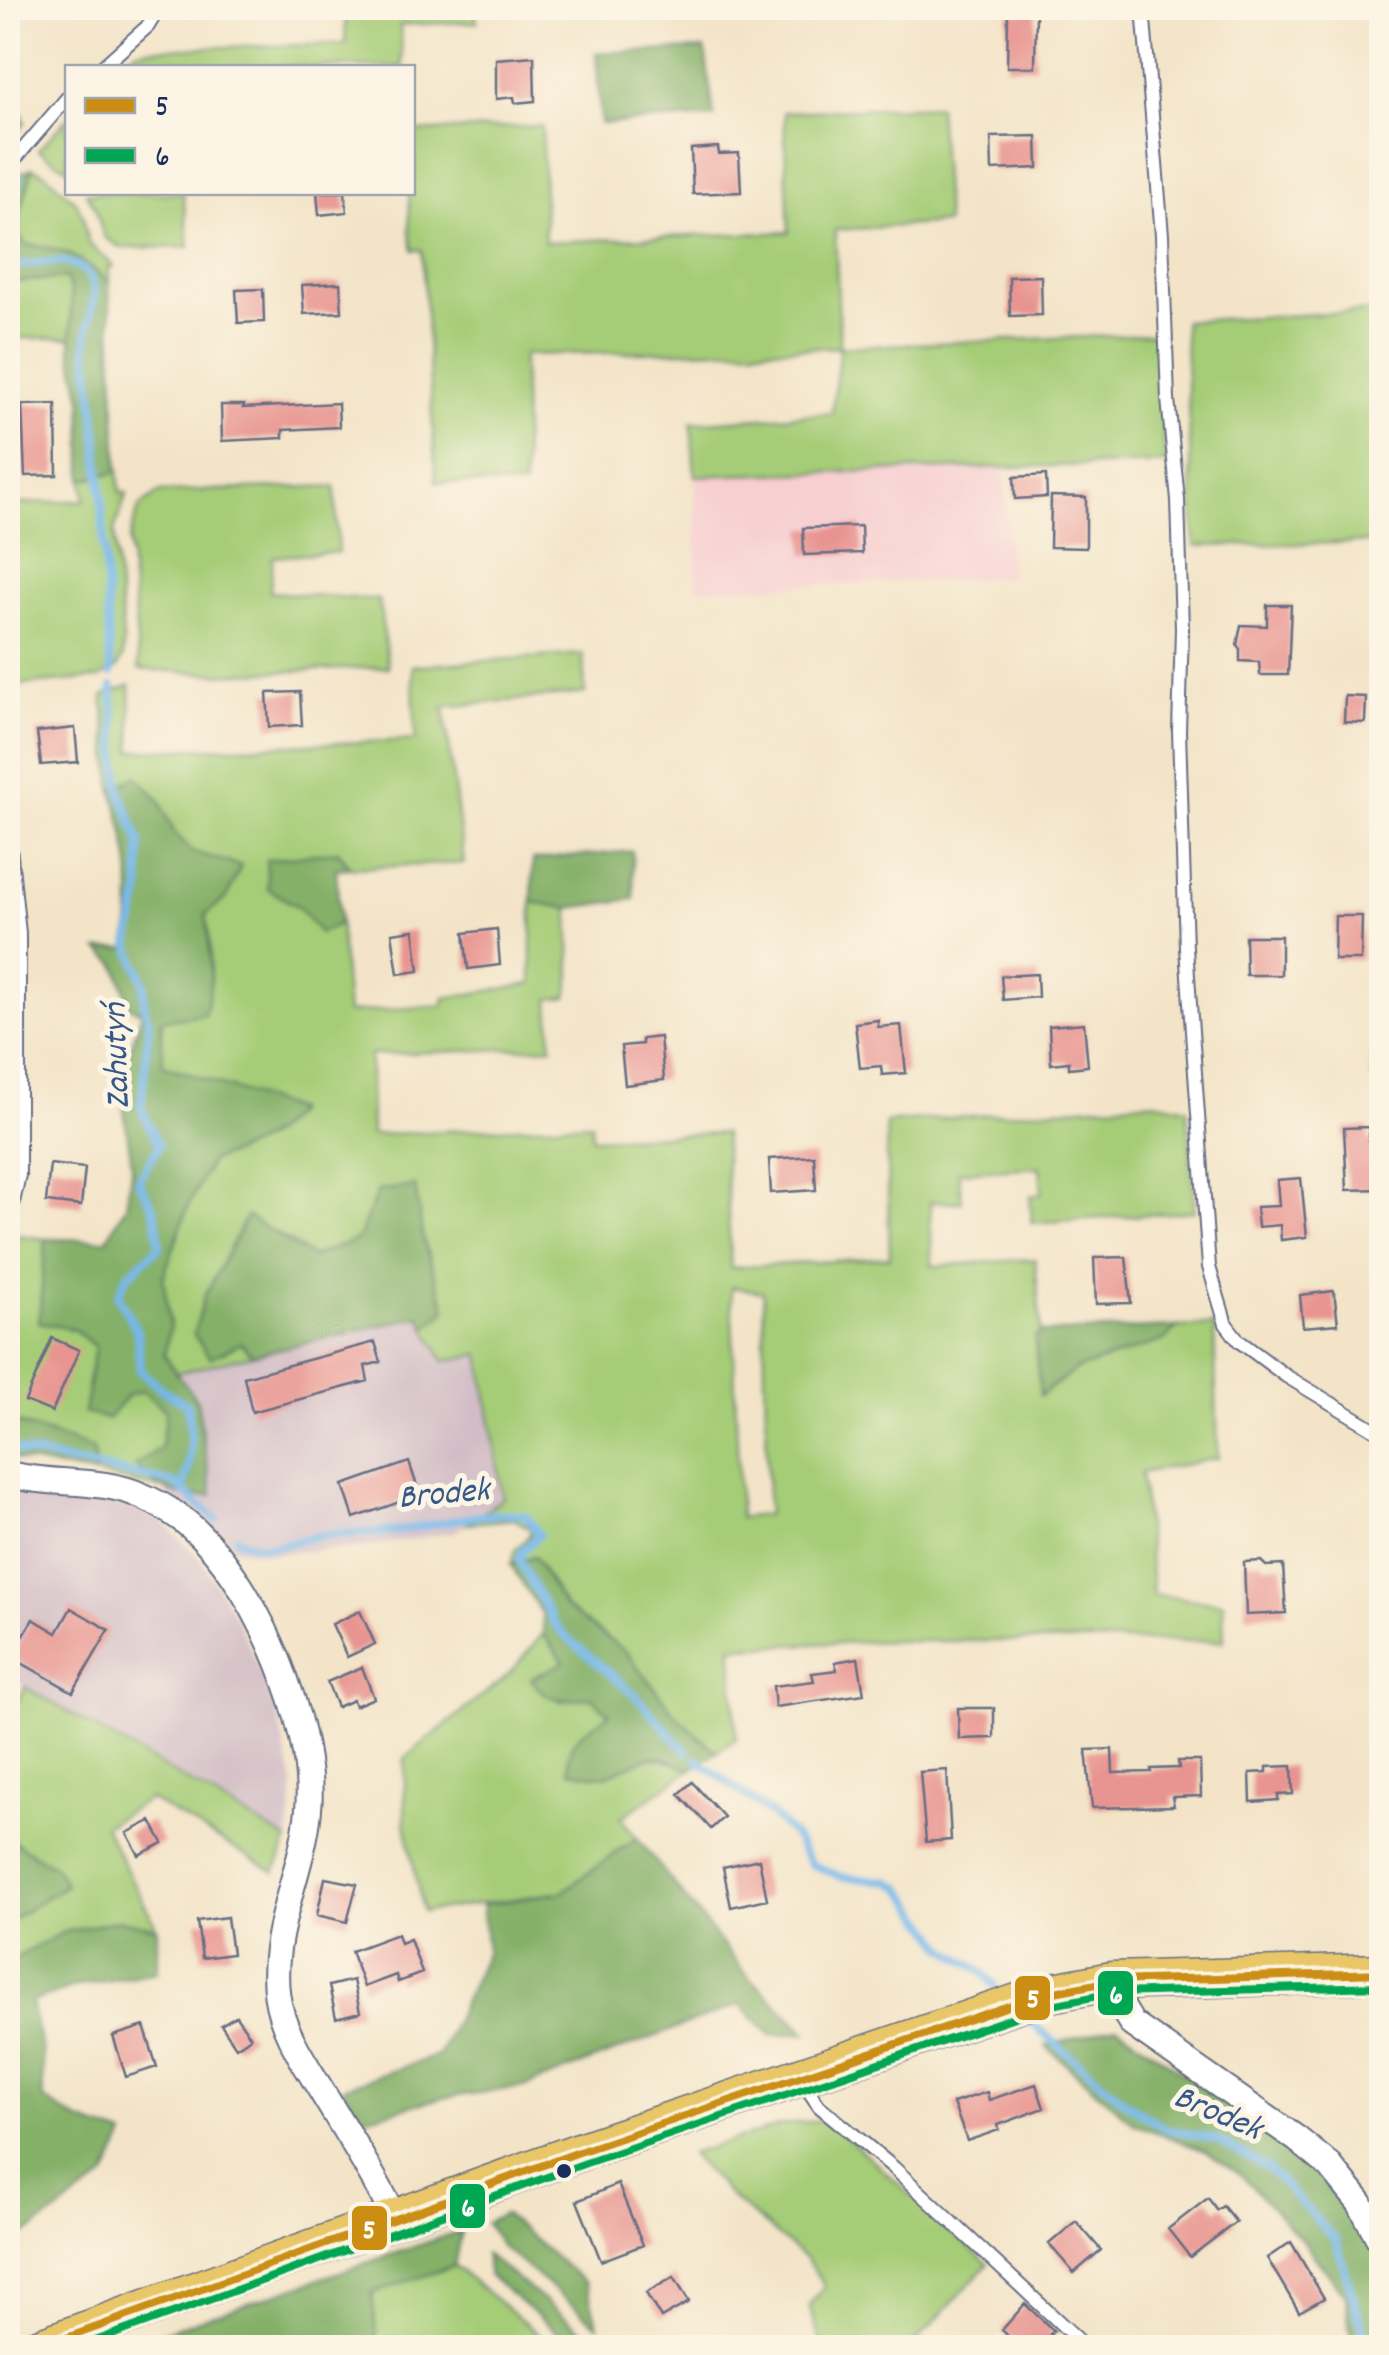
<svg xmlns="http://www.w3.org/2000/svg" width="1389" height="2355" font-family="Dekko,sans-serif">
<rect width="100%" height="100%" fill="#fcf5e5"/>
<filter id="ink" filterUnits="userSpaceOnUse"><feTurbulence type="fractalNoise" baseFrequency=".01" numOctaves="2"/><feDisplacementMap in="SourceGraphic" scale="20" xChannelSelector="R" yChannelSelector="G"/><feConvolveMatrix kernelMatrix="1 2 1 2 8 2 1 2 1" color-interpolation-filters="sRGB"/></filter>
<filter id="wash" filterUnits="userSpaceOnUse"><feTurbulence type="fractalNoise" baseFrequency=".0048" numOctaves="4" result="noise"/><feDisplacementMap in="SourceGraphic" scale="40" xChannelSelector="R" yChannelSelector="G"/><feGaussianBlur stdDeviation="2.25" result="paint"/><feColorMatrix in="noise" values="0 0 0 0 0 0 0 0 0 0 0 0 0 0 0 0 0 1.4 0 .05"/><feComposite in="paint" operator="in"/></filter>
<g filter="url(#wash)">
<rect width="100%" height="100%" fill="#f3e4c8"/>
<!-- built -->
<path fill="#f7cfd1" d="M1004,468l6,110 -313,11 -2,-113z"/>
<!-- industrial -->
<path fill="#d2bdc6" d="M420,1316l24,45 36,-8 23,145 -48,34 -92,15 -92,7 -35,-5 -78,-61 43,8 11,-2 -15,-93 -21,-28z
M8,1489l122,18 33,15 38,38 33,54 39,84 21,89 -6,53 -172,-103 -108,-60z"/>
<!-- green -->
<path fill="#a5cc76" stroke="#607e6a" stroke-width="2.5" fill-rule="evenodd" d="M346,8h129l2,14 -77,3 3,42h-285l17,-16 13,-2 197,-5z
M938,106l8,117 -111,7 5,117 315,-13 11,129 -471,13 -4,-53 141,-10 8,-66 -317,8 1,131 -88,-4 -14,-232h-9l-3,-17 -1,-40 3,-1 1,-60 129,-6 3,116 244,-10 -5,-120z
M67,119v49l-29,-18z
M32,168l13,5 31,29 7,14 5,27 26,23 -5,1v15c-29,-24 -45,-35 -83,-37l-9,-12c1,-23 11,-42 15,-65z
M86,193h97l6,54 -68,1 -17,-11 -9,-30z
M67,278l4,17 1,43h-64v-59l5,3z
M1381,311v231l-186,4 -11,-225z
M118,471l2,22h7l-13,38 9,106v20l-6,11 -18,10 -91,8v-181l77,-5 -2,-20z
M335,486l3,66 -65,5 -3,35 109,8 9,67 -170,7 -79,-5 -10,-128 10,-34 20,-15z
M583,654l2,39 -141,14 20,156 -114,5 -12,-17 -70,38 31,18 21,26 20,-10 7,90 97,-8v-7l88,-14v-82l37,6 2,68 -4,21 -18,2 3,48 -182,8 1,80 220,-12 1,15 132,-5 7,135 159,-11 -4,-134 269,-22 32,7 8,103 -163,12 -2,-27 12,-2 -2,-27 -82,5 4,30h-32l2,64 103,-7 6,74 -6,5 6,57 36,-26 88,-29 12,-13 37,-2 4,133 -77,15 12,122 70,8 1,38h-333l-159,6 4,92 -19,13 -40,-35 -50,-64 -62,-46 -31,-50 -23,8 4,-15 15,-15v-7l-16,-9 -46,4 35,-25 -23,-144 -36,7 -18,-33 20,-19 -23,-69 -9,-53 -36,4 -20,48 -46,18 -35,-24 -36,110 11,12 -76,18 -12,-18 6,-30 -7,-47 25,-72 23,-45c30,-11 67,-22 84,-51l-132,-45 -2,-46 50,-64 -5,-41 21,-17 -53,-65 -16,-34 -22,-21 -23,14 -10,-95 27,-11 2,66 284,-11 -4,-74zM731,1287l32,5 5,222 -28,4z
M1379,830h3v249h-10z
M19,1235l27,4 -7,82 36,9 20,17 -8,40 21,32 20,-24 16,-4 22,20 -5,37 -26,17 23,23 -63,-14 -3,-25 -84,-29v-161z
M543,1634l22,28 -5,39 32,-4 18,17 -4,62c36,-19 47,-26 84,-6l-69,48 16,20 -75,54 -139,20 -18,-89v-65l104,-84z
M25,1687l263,153 -13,32 -126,-73 -45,27 53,102 -37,-8 -56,12 -56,30v-40l57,-37 -9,-17 -48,-30v-118z
M821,2120l31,22 136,122 -77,83h-89l-13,-42 16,-19 -20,-28 -74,-61 -41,-43 92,-29z
M454,2266l100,81h-177l-5,-55z"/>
<!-- forest -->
<path fill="#84b067" stroke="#507062" stroke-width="2.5" d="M705,49l9,68 -113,7 -5,-71z
M8,70l17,52 -17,25z
M32,168c-4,23 -14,42 -15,66l9,11c38,2 54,13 83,37l9,189 -35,9 -1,-81 -11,-49v-55l-4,-17 -54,4 -5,-3v-99z
M136,776l22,22 16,34 19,20 48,14 -14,31 -21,17c3,32 10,69 -2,100l-43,6 2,45 132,45c-18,29 -54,40 -84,51l-23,45 -25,72 7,47 -6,30 33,46 15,94c-34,5 -54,-7 -77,-30l26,-17 5,-38 -23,-19 -15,4 -20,24 -24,-6 11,-66 -20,-17 -36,-8 7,-83 60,1 20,-34 6,-41 -12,-82 22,-71 -11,-4 -15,-44 -17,-14 27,-2c10,-64 5,-95 -13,-157z
M338,851l12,17 -14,1 4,54 -20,10 -21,-26 -31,-18 -2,-29z
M632,851l2,48 -65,9 -37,-6 1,-42z
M415,1186l8,54 23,70 -20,18 -6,-12 -168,39 -11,-12 -31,15 -16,-23 10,-38 43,-81 65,41 46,-18 20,-48z
M1177,1327l-12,13 -88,29 -37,26 -5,-57 6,-5z
M8,1420l85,29 2,25 -87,-16z
M534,1557l31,50 62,46 50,64 40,35 -27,18c-43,-24 -40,-10 -81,4 -11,4 -27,-2 -39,-3 -7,-34 16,-39 39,-57l-17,-17c-29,3 -42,8 -61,-18l33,-17 -21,-28v-19l-32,-50z
M8,1838l48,30 10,17 -58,37z
M637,1838l108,135 61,60 -35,2 -31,-31 -217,83 -82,11 -80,21 -19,-31 97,-33 48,-104 -5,-46 80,-13z
M120,1920l37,8v44l-81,14 -45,16 11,49 1,48 36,22 46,15 -19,41 -98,70v-285l56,-30z
M1117,2026c25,18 50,36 75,53 69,47 166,97 188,184 7,25 1,58 1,84h-29l-6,-51 -45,-57 -59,-63 -37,-25 -72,-28 -87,-77z
M504,2214l82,70 12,42 -96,-79 -16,-24z
M461,2231l-7,35 -82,27 5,54h-250l42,-17z
M485,2254l117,93h-27l-86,-71z"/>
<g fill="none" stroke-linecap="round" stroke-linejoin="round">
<!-- stream -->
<path stroke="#75b7ea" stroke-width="8" d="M8,92l2,56
M8,213l12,-36
M8,264l2,3c24,-3 65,-14 80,10 12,21 -7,50 -3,74 16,106 17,215 24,322
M112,687l8,104 20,51v49l-11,53 15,39v23l5,18 -8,84 18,38 -21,34 17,32 5,34 -34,31 -8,19 19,36 3,38 21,19 26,15c5,30 6,57 -5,86
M8,1449l166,34 42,36
M237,1538c32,18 49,3 82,-2 25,-4 52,-2 77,-5 32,-4 103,-24 130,-15l13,19 -17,16 -3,9 35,63 10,12 70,59 53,58
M696,1759l76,56 21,20 18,29 31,13 46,4 14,7 43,60 37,24 12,13
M1027,2019l98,83 39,26 53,12 52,29 67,71 30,101 -1,7"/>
</g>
<g id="blocks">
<!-- building -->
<path fill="#e89490" d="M1008,13h28l-1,54h-28z
M534,56l1,45 -20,2 -1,-6 -18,2v-40z
M1037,136l1,32 -46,2 -1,-33z
M718,147l1,7 20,-1 2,39 -48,2 -2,-45z
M317,192h28l2,20 -28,3z
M1041,276l1,39 -32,1 -1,-39z
M340,283l2,29 -38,2 -2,-29z
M263,289l1,33 -26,1 -2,-33z
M338,403l1,24 -56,3v8l-61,3 -1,-36h23l-1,3z
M56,404l1,71 -32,1 -3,-71z
M1046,475l1,22 -32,2 -1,-22z
M1051,496l35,1v51l-36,-1z
M861,526l1,27 -58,2 -1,-27z
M1267,605h24l-3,70h-28l-1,-13 -19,-1v-12l-3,-4 4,-20 26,1z
M300,692l2,33 -33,2 -2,-34z
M1345,696l21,1 -1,26 -21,-1z
M75,728l3,34 -37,3 -4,-33z
M1335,916h27l-1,44h-27z
M497,929l3,36 -32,4 -4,-36z
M414,930l5,41 -21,3 -6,-41z
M1245,936h36v39h-35z
M1037,974l1,23 -35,3 -2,-24z
M878,1020v7l23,-2 5,48 -24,2 -1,-9 -21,2 -5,-45z
M1084,1023l4,43 -19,2v-6l-18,2 -2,-38z
M660,1037l4,43 -39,5 -4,-39 21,-2v-5z
M1369,1127v13h13v49l-35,1 -3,-62z
M814,1156l2,34 -45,3 -2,-34z
M50,1164l35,4 -4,38 -35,-4z
M1301,1178l6,59 -26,3 -1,-15 -22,2 -2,-20 23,-1 -2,-26z
M1126,1257l5,46 -35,1 -2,-46z
M1334,1291l4,33 -35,3 -3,-32z
M52,1338l27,12 -27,62 -27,-11z
M375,1342l6,20 -16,4 3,15 -116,31 -8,-35z
M409,1462l11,33 -66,23 -11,-33z
M1261,1561l5,5 17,-1 3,48 -40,2 -2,-53z
M71,1608l38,22 -36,62 -62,-35 22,-38 24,14z
M360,1611l15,33 -28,13 -15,-33z
M858,1658l6,36 -89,13 -2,-21 41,-5 -2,-8 25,-3 -2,-8z
M362,1667l12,31 -19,8 -2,-6 -16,7 -10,-25z
M958,1708h36v30l-35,1z
M1112,1749l1,24 38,-1v-3l28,-1 -1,-7h22l1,35 -29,1 2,9 -82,2 -6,-58z
M1292,1766l1,28 -15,1v5l-27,2 -1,-29 17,-1v-5z
M947,1770l4,70 -25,2 -6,-70z
M692,1782l32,35 -13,12 -32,-35z
M151,1821l12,22 -24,12 -12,-22z
M759,1859l8,40 -36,8 -8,-40z
M325,1878l32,6 -10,38 -30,-7z
M227,1917l5,37 -30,4 -5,-37z
M397,1934l3,9 10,-4 12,34 -24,9 -2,-7 -32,12 -13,-36z
M353,1980l7,32 -24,6 -7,-32z
M236,2016l15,21 -15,10 -15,-22z
M144,2026l13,41 -31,10 -13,-41z
M1036,2084l8,24 -46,17 1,5 -32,11 -14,-38 34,-11 2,8z
M618,2184l25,61 -42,16 -24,-60z
M1208,2198l9,12 6,-4 13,16 -46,35 -22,-28z
M1076,2221l25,29 -27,23 -25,-29z
M1291,2242l33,56 -25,14 -32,-54z
M674,2277l15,25 -28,16 -15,-25z
M1025,2304l29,27 -4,3 15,14h-45l-18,-18z"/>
</g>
</g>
<g filter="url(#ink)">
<use href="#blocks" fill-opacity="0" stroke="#676e83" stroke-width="2.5"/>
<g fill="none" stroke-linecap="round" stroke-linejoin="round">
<defs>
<path id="lane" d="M1143,8l19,227 6,164 10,101 4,129 -3,102 7,217 23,319 17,57 13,17 47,35 96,58
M101,68l47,-42 11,-18
M8,167l60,-70
M8,827l11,106v242l-11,50
M802,2081l17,25 75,62 193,180"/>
<path id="street" d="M8,1474c43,12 92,3 134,22 23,10 45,25 62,43 55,56 109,185 105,263 -3,65 -41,128 -32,194 5,33 24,61 41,89 26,44 54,86 76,132
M1112,1981l5,18 15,25 165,115 33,27 30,37 22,41"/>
<path id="primary" d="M38,2348l544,-197 462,-157 68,-13 270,-8"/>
</defs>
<!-- lane casing -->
<use href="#lane" stroke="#676e83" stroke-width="16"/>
<!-- street casing -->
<use href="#street" stroke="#676e83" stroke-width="29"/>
<!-- primary casing -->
<use href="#primary" stroke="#676e83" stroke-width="41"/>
<!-- lane -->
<use href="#lane" stroke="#fff" stroke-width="12"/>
<!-- street -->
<use href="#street" stroke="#fff" stroke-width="25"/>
<!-- primary -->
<use href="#primary" stroke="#e9c769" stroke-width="38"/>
<defs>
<path id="bus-1" d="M39,2348l543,-197 462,-157 68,-13 270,-8"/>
<path id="bus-2" d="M76,2348l510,-185 461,-157 66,-13 269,-7"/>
</defs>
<!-- bus-1 casing -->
<use href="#bus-1" stroke="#fcf5e5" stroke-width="15"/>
<!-- bus-2 casing -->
<use href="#bus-2" stroke="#fcf5e5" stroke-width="15"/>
<!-- bus-1 -->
<use href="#bus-1" stroke="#cb8e13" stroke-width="8"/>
<!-- bus-2 -->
<use href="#bus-2" stroke="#00a651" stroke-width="8"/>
</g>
</g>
<!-- markers -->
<circle fill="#1b2f5e" stroke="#fcf5e5" stroke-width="4" cx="564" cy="2171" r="9"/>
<g text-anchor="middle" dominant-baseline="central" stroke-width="10" stroke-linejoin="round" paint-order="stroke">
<!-- water labels -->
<g font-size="35" font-style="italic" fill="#365888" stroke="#fcf5e5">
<text transform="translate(119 1056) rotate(-92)">Zahutyń</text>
<text transform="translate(444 1496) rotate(-5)">Brodek</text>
<text transform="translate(1217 2115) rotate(23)">Brodek</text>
</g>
</g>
<g stroke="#fcf5e5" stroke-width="4">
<rect x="1096" y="1969" width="39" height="48" rx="10" fill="#00a651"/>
<rect x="1013" y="1974" width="39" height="48" rx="10" fill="#cb8e13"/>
<rect x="448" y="2182" width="39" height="48" rx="10" fill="#00a651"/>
<rect x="350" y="2204" width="39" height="48" rx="10" fill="#cb8e13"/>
</g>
<g font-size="28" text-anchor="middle" font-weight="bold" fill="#fff">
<text x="1116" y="2003">6</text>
<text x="1033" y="2007">5</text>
<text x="468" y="2216">6</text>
<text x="369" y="2238">5</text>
</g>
<!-- margin -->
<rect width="1389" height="2355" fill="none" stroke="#fcf5e5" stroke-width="40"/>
<!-- legend -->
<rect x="65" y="65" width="350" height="130" fill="#fcf5e5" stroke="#a2a6af" stroke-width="2.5"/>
<rect x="85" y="98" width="50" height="15" fill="#cb8e13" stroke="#a2a6af" stroke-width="2.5"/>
<text x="155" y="115" font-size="30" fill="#1b2f5e">5</text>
<rect x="85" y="148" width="50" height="15" fill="#00a651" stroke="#a2a6af" stroke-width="2.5"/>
<text x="155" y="165" font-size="30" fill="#1b2f5e">6</text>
</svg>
